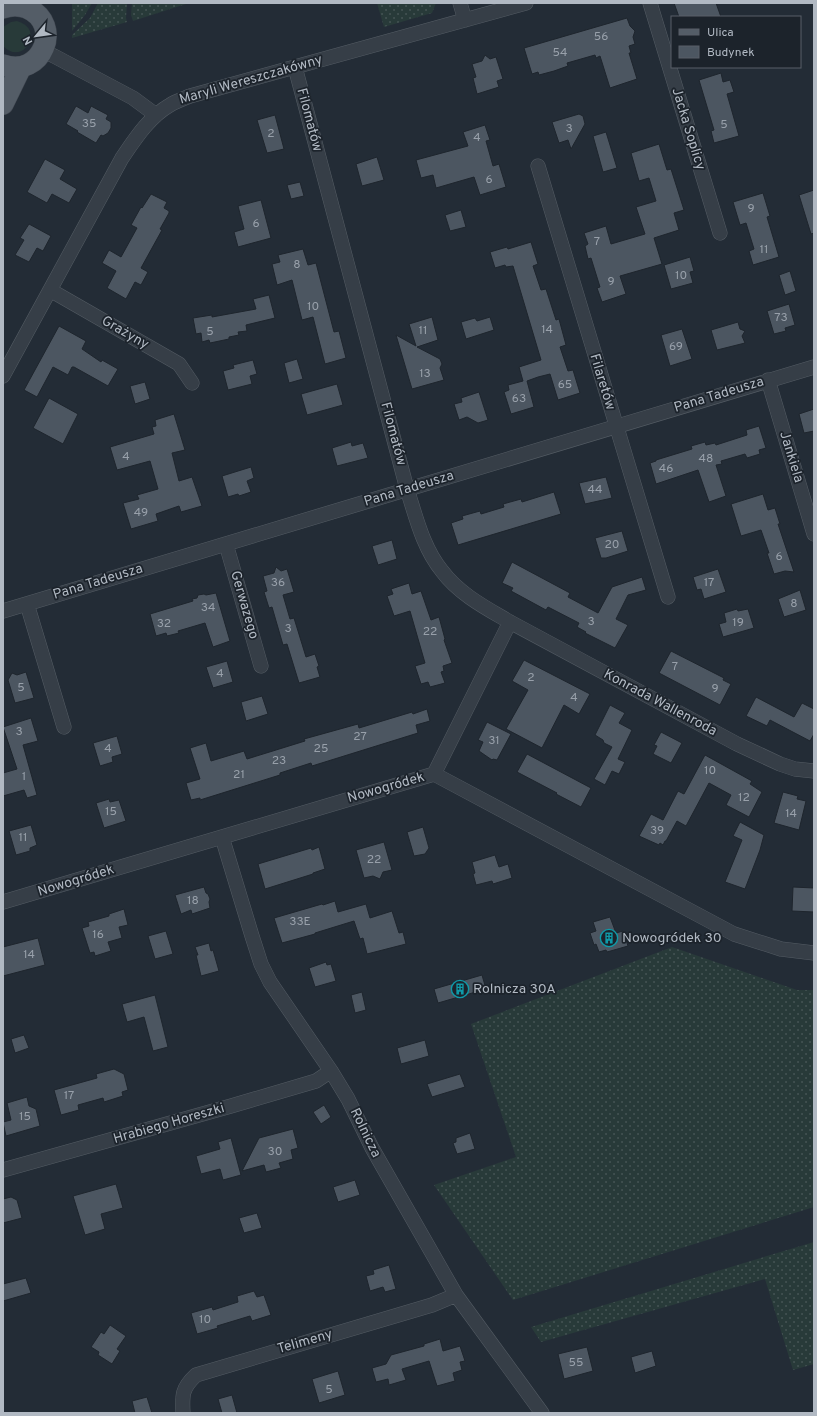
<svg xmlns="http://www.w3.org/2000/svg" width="817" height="1416" font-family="Overpass,sans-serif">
<defs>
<pattern id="grass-dots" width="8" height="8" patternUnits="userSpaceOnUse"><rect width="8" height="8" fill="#283a39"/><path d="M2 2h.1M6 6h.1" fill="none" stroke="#455454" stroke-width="1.8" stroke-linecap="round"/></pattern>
</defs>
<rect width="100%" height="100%" fill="#232c36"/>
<!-- grass -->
<path fill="url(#grass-dots)" d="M72,3h20l-7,12 -13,16z
M98,3h29l-1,15 1,4 -55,16v-3l18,-17z
M132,3h57l-56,18 -2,-6z
M377,3h59l-4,10 -48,14z
M672,947l125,43h17v217l-301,93 -79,-115 82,-28 -45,-133z
M814,1242v122l-21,6 -28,-91 -224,63 -10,-15z"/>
<!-- green -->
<path fill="#283a39" d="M17,21c29,8 6,46 -14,25v-19l8,-5z"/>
<!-- building -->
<path fill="#4c5661" stroke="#1e252d" d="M674,3h42l5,14h-42z
M627,18l3,8 5,5 -2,6 2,7 -6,2 2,7h-2l8,26 -27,9 -10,-32 -4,2 -1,-3 -28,8 1,3 -14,5 -15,4 -1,-3 -6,2 -8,-26z
M485,55l5,4 6,-2 7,22 -6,2 2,6 -22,7 -4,-16 3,-1 -4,-13 10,-3z
M721,73l2,9 7,-2 4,12 -7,2 12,42 -25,7 -3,-12 3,-1 -15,-50z
M76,106l12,7 3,-7 17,9 -2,4 5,3v6l-3,5 -5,3 -2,-1 -5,8 -19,-11 1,-1 -12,-7z
M579,114l4,2 2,8 -14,25 -3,-9 -9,3 -7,-21z
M275,115l9,34 -17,4 -10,-33z
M485,125l5,15 -4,1 7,25 6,-2 7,23 -26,8 -6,-18 -38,11 -3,-13 -12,3 -5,-18 52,-14 -5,-14z
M606,132l11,36 -14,4 -10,-36z
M659,144l8,26 4,-1 13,41 -10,3 5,17 -25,8 8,26 -42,12 6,18 -24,8 -5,-14 3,-1 -9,-29 -3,1 -3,-13 3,-2 -4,-11 22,-7 5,18 34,-10 -9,-27 20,-6 -7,-23 -10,3 -8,-28z
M377,157l7,23 -22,6 -6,-22z
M45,159l20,11 -5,9 17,10 -8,14 -17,-9 -5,9 -20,-11z
M300,182l4,14 -13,3 -4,-14z
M814,190v43l-3,1 -12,-39z
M763,193l7,23 -3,1 12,40 -26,8 -4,-14 5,-2 -8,-26 -6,2 -7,-23z
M151,194l16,8 -3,6 5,3v2l-9,16 2,1 -21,38 7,4 -7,13 -6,-3 -9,17 -19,-11 9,-17 -14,-8 7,-13 12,7 16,-29 -6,-3 10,-18 1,1z
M261,200l10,38 -33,9 -4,-15 10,-3 -6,-23z
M461,210l5,17 -16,4 -5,-16z
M29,224l22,12 -8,15 -6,-3 -8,14 -14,-7 9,-15 -4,-2z
M531,242l7,22 -5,2 8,24 5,-1 10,31 3,-1 7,26 -6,2 8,24 5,-1 7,23 -22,7 -8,-26 -12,3 -11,4 7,26 -23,7 -7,-22 5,-2 -1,-5 15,-4 -4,-14 22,-7 -28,-94 -7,1 -1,-2 -10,3 -5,-16 17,-5 1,2z
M303,249l5,16 8,-2 18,69 5,-1 7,27 -21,6 -12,-47 -11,3 -10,-40 -15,5 -5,-21 8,-2 -2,-7z
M690,257l4,14 -4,1 3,11 -22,6 -7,-24z
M790,271l6,20 -11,4 -6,-20z
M269,295l6,23 -29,7 1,6 -9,1 1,3 -10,2v2l-19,4 -1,-3 -7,2 -1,-9 -5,1 -3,-16 19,-3v2l44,-8 -3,-10z
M789,304l6,21 -10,3 1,3 -12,3 -7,-23z
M432,317l6,23 -21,7 23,12 2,5 -2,4 4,12 -32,9 -16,-54 20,11 -7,-22z
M490,317l4,13 -28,9 -5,-17 14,-4 2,3z
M738,322l2,7 5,2 -3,5 3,7 -28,7 -6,-20z
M59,326l27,15 -4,8 19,13 1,-2 16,9 -10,17 -34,-19h-2l-4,8 -15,-8 -16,30 -13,-7z
M682,329l10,30 -22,7 -9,-31z
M297,359l6,20 -14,4 -5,-20z
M253,360l4,14 -7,2 2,8 -24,6 -5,-19 11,-3 -1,-3z
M145,382l5,17 -15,5 -5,-18z
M337,384l6,21 -36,10 -6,-21z
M479,392l9,28 -10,3 -11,-6 -8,3 -5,-16 8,-2 -1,-4z
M49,398l29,16 -15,30 -30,-16z
M814,409v22l-10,2 -5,-19z
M174,414l11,36 -13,3 7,28 13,-4 10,29 -21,6 -2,-6 -23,8 2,7 -27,8 -8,-26 16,-4 -2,-4 21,-6 -8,-28 -33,9 -7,-23 44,-13 -2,-7 4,-1 -1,-6z
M759,426l7,22 -7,2 1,4 -13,4 -2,-4 -24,7 1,3 -6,1 10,31 -17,6 -11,-32 -42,14 -6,-21 6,-2v-1l36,-11 -1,-3 14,-4 1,3 9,-2 1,2 31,-10 -1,-5z
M351,442l1,4 11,-3 5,15 -31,8 -5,-18z
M251,467l3,11 -7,3 4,11 -12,4 -1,-2 -10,3 -6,-21z
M606,477l6,21 -27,6 -6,-21z
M554,492l7,22 -103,31 -7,-22 12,-4 -1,-3 18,-5 1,3 23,-7 -1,-3 18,-5 1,3z
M763,494l5,16 7,-2 5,16h-2l16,48 -9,-1 -11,3 -7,-21h2l-8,-23 -20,6 -10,-32z
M622,531l6,20 -22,7h-5l-6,-20z
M392,540l5,19 -19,6 -6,-19z
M512,562l58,31 -2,4 30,16 14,-26 30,-10 4,13 -18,5 -12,24 12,6 -13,23 -30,-15 1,-1 -9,-5 2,-4 -31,-16 -2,3 -35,-19 2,-3 -11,-5z
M276,567l5,4 6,-2 7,23 -11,3 7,24 4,-1 12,39 9,-3 4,12 -2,1 3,10 -21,6 -12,-39 -4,1 -11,-38 -3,1 -5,-16 3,-1 -4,-15 11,-3z
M718,569l8,23 -22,7 -3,-10 -4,1 -4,-13z
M409,583l3,11 9,-3 10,29 8,-3 6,22 -1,1 8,23 -9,3 1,5 -3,1 4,11 -15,4 -2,-5 -7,2 -6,-18 10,-3 -15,-52 -16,5 -7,-20 6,-2 -2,-5z
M800,590l6,20 -22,7 -6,-18z
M216,593l14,48 -17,6 -8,-24 -27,8 1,2 -12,3 -1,-3 -10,3 -6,-22 43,-13 -1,-2 5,-1 1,-3 6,-1 2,1z
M737,609l1,2 10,-2 6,19 -31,9 -4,-13 7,-2 -2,-9z
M671,651l53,27 -1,2 8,4 -11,21 -61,-32z
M524,660l66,34 -11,20 -15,-9 -22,43 -36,-19 22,-39 -16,-9z
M227,661l6,21 -20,6 -7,-21z
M26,672l8,26 -19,5 -7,-23 4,-7 5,2z
M262,696l6,18 -22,7 -5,-19z
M756,697l38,20 8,-14 12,6v25l-4,7 -40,-21 -3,6 -21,-10z
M610,705l15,8 -6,10 13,7 -14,29 7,3 -6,12 -7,-3 -7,14 -11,-6 18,-32 -8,-4 -1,-3 -8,-5z
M427,709l3,12 -14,4 2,8 -106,33 -1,-3 -31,10v2l-80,25v-2l-9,2 -5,-17 14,-4 -10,-31 16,-5 5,18 33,-10 3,8 58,-18 -1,-2 54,-15 1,4 53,-16 1,2z
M31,718l7,23 -15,4 14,50 -10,3 -3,-8 -21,6v-23l14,-4 -14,-42z
M487,722l24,12 -14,26 -4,-1 -1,1 -13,-9 4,-9 -5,-2z
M661,732l21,11 -11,20 -18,-9 4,-8 -3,-1z
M117,736l5,18 -10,3 1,5 -13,4 -7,-23z
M527,754l64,34 -10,19 -25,-13 1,-1 -40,-21z
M705,755l47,26 -2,3 12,8 -13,25 -23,-12 5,-10 -22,-12 -23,43 -9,-5 -11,20h-1l-2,4 -3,-2 -1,2 -20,-9 12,-22 12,6 15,-29 6,3z
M783,792l15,4 -1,3 9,2 -7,29 -25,-7z
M109,799l1,3 9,-2 7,21 -22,7 -8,-25z
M740,822l24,13 -4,15 -15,39 -20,-7 17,-42 -9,-4z
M31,825l6,20 -7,3v3l-14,4 -7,-24z
M423,827l6,21 -4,6 -11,2 -7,-24z
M384,842l8,28 -9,2 -3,7 -7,-3 -9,2 -8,-28z
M319,847l6,22 -12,4v1l-48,15 -7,-25 53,-16 1,2z
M495,855l4,12 9,-3 4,14 -19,6 -1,-3 -16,4 -3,-11 2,-1 -3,-11z
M204,887l2,6 2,1 2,5 -1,3 1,6 -18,6 -1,-4 -10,4 -6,-19z
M793,887l21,1v24l-22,-1z
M335,901l3,11 28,-8 4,14 22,-7 7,22 4,-1 3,12 -39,10 -4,-16 -3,1 -6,-18 -39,12v1l-33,9 -8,-25 48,-14 1,1z
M124,909l4,16 -9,2 3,11 -14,4 3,9 -16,5 -1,-4 -4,1 -8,-25 7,-2 -1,-4 21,-6v-2z
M610,917l6,16 7,-2 5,15 -21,6 -1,-2 -7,2 -3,-8 -2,1 -4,-12 6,-2 -3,-9z
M166,931l7,23 -18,5 -7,-23z
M38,938l7,27 -42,11v-29z
M209,943l2,8 2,-1 6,21 -18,5 -5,-21h2l-3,-8z
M326,962l1,3 4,-1 5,17 -21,6 -6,-19z
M482,975l4,14 -48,14 -4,-14z
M362,992l4,18 -11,3 -4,-18z
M155,995l13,52 -15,4 -9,-34 -17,5 -5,-18z
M24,1035l5,13 -14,5 -4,-14z
M425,1040l4,16 -28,8 -4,-16z
M114,1069l10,5 4,16 -6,2 1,4 -19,6 -1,-4 -25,7 1,5 -18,5 -7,-25 43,-12 -1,-4z
M460,1074l5,13 -33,10 -5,-13z
M27,1097l2,9 7,3 4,17 -34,10 -3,-14 8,-2 -4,-17z
M324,1105l7,12 -10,7 -8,-12z
M293,1129l5,19 -7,2 2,9 -14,4 2,5 -15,4 -2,-7 -22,6 17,-33z
M470,1133l5,16 -18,5 -4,-11 3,-1v-4z
M231,1138l10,37 -18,5 -3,-11 -19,5 -5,-18 24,-7 -2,-7z
M355,1180l5,15 -22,7 -5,-15z
M116,1184l7,24 -22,6 4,15 -20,6 -12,-39z
M11,1197l6,3 5,18 -19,5v-24z
M257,1213l5,15 -18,5 -5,-15z
M389,1265l7,24 -11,3 -2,-5 -13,4 -4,-15 8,-2 -1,-4z
M26,1278l5,15 -28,8v-17z
M254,1291l3,6 7,-2 7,20 -19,6 -2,-5 -33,10 1,2 -21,6 -6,-21 21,-6 1,3 25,-8 -1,-6z
M110,1325l16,11 -9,13 3,2 -8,13 -14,-9 1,-3 -8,-5 10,-15 3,2z
M440,1339l3,12 17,-5 5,15 -5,1 2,8 -9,3 2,8 -18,5 -8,-25 -27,8 4,11 -17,5 -1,-6 -12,3 -4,-14 14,-4 5,-9 33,-9v-2z
M587,1347l6,24 -29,8 -6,-25z
M652,1351l4,15 -21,7 -4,-16z
M338,1371l7,24 -26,8 -7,-24z
M232,1395l5,18h-15l-4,-14z
M147,1397l5,16h-17l-3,-12z"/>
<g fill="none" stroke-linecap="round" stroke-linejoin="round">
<defs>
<path id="minor" d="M460,3l5,17
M650,3l70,230
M43,51l11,5 79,42 23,17
M295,67l112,422c9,28 16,59 35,82 17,23 44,37 68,51l-76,152
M538,166l130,431
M50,290l129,74 13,19
M3,376l119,-218c13,-19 27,-41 48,-53 6,-4 13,-6 20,-9l336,-93
M768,380l46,154
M226,544l35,122
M27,604l37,123
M3,611l811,-244
M510,622l227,122 43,20 15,5 19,2
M222,837l30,99 9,28 9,18 61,89 17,28 24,49 84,147 86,118
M3,902l431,-128 300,160 47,15 33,4
M3,1170l228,-64 85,-25 15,-10
M183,1413c-1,-18 -1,-25 13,-38l236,-70 24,-10"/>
<path id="primary" d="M3,8c8,-3 16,-3 24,0 37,16 15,71 -24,57
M3,104l18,-37"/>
</defs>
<!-- minor casing -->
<use href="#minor" stroke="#545c64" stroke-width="15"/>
<!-- primary casing -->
<use href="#primary" stroke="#404750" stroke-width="22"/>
<!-- minor -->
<use href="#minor" stroke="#363e47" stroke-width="14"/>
<!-- primary -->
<use href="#primary" stroke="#545d67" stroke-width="21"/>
</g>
<!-- icons -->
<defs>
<symbol id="building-ring" viewBox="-11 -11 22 22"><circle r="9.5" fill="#1c232b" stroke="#0f9aa8" stroke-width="1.5"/><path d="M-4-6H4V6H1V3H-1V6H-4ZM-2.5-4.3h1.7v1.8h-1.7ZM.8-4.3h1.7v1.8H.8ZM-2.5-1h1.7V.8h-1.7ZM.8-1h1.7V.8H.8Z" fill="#0f9aa8"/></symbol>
</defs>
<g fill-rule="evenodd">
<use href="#building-ring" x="599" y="928" width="20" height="20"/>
<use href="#building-ring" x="450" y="979" width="20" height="20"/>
</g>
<g text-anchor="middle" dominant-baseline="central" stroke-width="3.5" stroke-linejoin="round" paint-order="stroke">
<!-- number labels -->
<g font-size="12" fill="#98a0aa">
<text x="601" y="37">56</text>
<text x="560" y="53">54</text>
<text x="89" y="124">35</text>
<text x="724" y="125">5</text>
<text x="569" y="129">3</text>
<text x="271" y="134">2</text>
<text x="477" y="138">4</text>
<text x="489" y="180">6</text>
<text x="751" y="209">9</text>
<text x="256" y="224">6</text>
<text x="597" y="242">7</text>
<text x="764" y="250">11</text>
<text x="297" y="265">8</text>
<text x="681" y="276">10</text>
<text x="611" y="282">9</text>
<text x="313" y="307">10</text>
<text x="781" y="318">73</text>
<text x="547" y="330">14</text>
<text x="423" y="331">11</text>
<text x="210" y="332">5</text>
<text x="676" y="347">69</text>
<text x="425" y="374">13</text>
<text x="565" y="385">65</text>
<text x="519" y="399">63</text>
<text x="126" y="457">4</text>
<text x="706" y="459">48</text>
<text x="666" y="469">46</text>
<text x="595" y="490">44</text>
<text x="141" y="513">49</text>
<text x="612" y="545">20</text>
<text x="779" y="557">6</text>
<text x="278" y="583">36</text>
<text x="709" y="583">17</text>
<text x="794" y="604">8</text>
<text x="208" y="608">34</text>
<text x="591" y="622">3</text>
<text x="738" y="623">19</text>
<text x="164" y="624">32</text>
<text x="288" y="629">3</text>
<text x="430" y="632">22</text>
<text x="675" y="667">7</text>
<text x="220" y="674">4</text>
<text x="531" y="678">2</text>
<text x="21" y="688">5</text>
<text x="715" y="689">9</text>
<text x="574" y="698">4</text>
<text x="19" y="732">3</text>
<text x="360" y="737">27</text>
<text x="494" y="741">31</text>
<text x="108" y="749">4</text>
<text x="321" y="749">25</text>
<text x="279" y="761">23</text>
<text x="710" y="771">10</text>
<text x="239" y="775">21</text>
<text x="24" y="777">1</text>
<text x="744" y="798">12</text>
<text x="111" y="812">15</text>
<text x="791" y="814">14</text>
<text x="657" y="831">39</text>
<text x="23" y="838">11</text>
<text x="374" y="860">22</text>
<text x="193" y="901">18</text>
<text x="300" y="922">33E</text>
<text x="98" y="935">16</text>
<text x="29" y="955">14</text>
<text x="69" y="1096">17</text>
<text x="25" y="1117">15</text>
<text x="275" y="1152">30</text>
<text x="205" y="1320">10</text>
<text x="576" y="1363">55</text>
<text x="329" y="1390">5</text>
</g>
<!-- street labels -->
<g font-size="14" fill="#b1b9c3" stroke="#1c232b">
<text transform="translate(251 80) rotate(-16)">Maryli Wereszczakówny</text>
<text transform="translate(309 120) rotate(75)">Filomatów</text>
<text transform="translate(688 129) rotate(73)">Jacka Soplicy</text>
<text transform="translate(125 333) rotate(30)">Grażyny</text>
<text transform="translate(602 382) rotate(73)">Filaretów</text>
<text transform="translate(719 395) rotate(-17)">Pana Tadeusza</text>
<text transform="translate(393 434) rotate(75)">Filomatów</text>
<text transform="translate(791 457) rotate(73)">Jankiela</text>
<text transform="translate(409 489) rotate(-17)">Pana Tadeusza</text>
<text transform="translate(98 582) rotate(-17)">Pana Tadeusza</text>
<text transform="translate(244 605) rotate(74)">Gerwazego</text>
<text transform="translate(660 703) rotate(28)">Konrada Wallenroda</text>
<text transform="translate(386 788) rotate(-16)">Nowogródek</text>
<text transform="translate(76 881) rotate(-17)">Nowogródek</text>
<text transform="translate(169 1124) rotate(-16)">Hrabiego Horeszki</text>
<text transform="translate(365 1133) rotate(64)">Rolnicza</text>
<text transform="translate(305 1342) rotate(-16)">Telimeny</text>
</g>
<!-- poi labels -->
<g font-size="14" fill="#b1b9c3" stroke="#1c232b" text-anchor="start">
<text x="622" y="938">Nowogródek 30</text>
<text x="473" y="989">Rolnicza 30A</text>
</g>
</g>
<!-- border -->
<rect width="817" height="1416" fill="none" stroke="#b1b9c3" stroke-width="8"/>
<!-- legend -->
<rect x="671" y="16" width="130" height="52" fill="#1c232b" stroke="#585f68"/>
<rect x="679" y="29" width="20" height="6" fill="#545d67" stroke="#585f68"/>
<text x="707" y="36" font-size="12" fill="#b1b9c3">Ulica</text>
<rect x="679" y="46" width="20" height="12" fill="#4c5661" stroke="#585f68"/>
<text x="707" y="56" font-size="12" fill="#b1b9c3">Budynek</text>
<!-- north arrow -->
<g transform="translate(36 36) rotate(241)" stroke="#1c232b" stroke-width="3" paint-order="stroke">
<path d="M0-3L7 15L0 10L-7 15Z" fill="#b1b9c3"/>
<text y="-6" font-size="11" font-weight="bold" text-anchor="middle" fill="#b1b9c3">N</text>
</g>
</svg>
